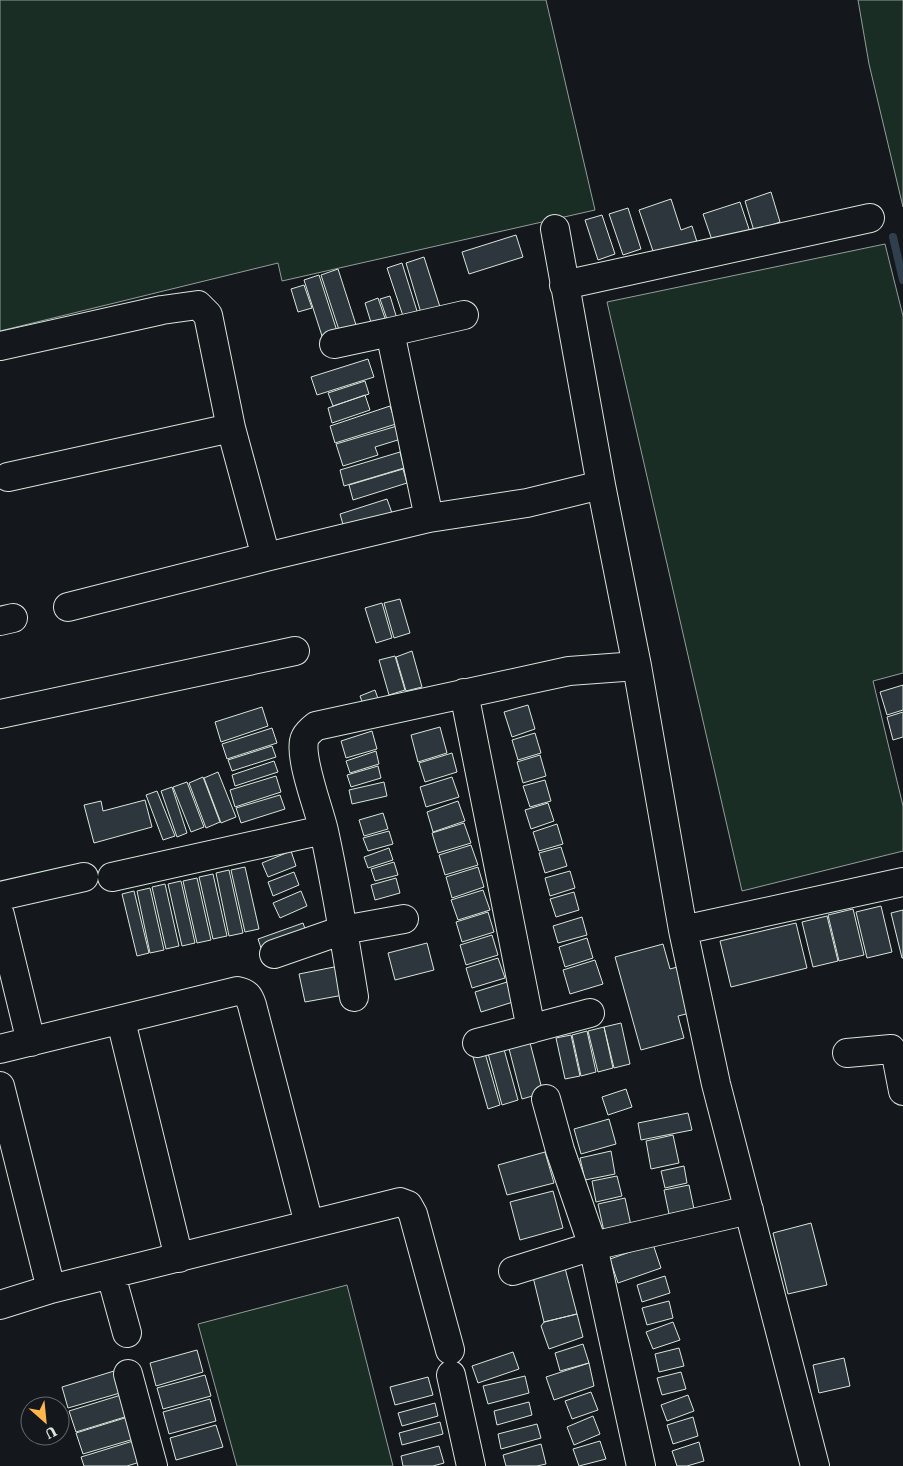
<svg xmlns="http://www.w3.org/2000/svg" width="903" height="1466" font-family="'Roboto Serif',serif">
<rect width="100%" height="100%" fill="#14181c"/>
<!-- green -->
<path fill="#1a2d24" stroke="#939e99" d="M0,0h546l49,210 -313,71 -4,-18 -278,68z
M858,0h45v207l-34,-143z
M885,244l18,72v357l-30,8 30,125v45l-161,40 -135,-589z
M347,1285l46,181h-156l-39,-142z"/>
<g fill="none" stroke-linecap="round" stroke-linejoin="round">
<!-- stream -->
<path stroke="#2f3f4d" stroke-width="8" d="M893,237l10,43"/>
</g>
<!-- building -->
<path fill="#2c363c" stroke="#d8e6dc" d="M771,192l9,30 -26,9 -9,-30z
M671,199l10,31 11,-4 5,16 -42,15 -16,-47z
M740,202l10,30 -37,11 -10,-29z
M628,208l13,41 -18,6 -14,-41z
M602,215l13,39 -17,6 -13,-40z
M516,235l7,22 -54,17 -7,-22z
M424,257l16,50 -19,6 -15,-50z
M402,263l15,48 -14,5 -16,-48z
M338,269l19,59 -17,5 -19,-58z
M319,275l18,56 -15,5 -18,-56z
M304,285l8,23 -14,4 -7,-23z
M390,296l8,26 -9,3 -9,-26z
M378,298l9,26 -14,5 -8,-26z
M368,359l6,18 -57,18 -6,-18z
M365,381l4,13 -36,12 -5,-13z
M365,395l5,15 -38,13 -4,-15z
M390,406l6,18 -61,19 -5,-17z
M397,426l4,13 -26,8 3,8 -35,11 -7,-22z
M400,452l4,16 -60,18 -4,-16z
M403,469l4,14 -54,17 -4,-15z
M387,499l5,14 -48,15 -4,-14z
M400,599l10,34 -16,5 -10,-35z
M382,603l10,35 -16,5 -11,-35z
M412,651l10,36 -16,4 -10,-34z
M395,656l10,34 -16,5 -10,-35z
M903,685v25l-16,5 -7,-23z
M375,690l6,17 -15,5 -6,-16z
M528,705l7,24 -23,8 -8,-25z
M262,707l6,19 -47,16 -6,-20z
M903,712v25l-10,3 -6,-23z
M440,727l7,26 -29,9 -7,-27z
M272,728l5,15 -50,16 -5,-15z
M372,731l5,18 -31,9 -5,-17z
M535,733l6,20 -23,7 -6,-20z
M272,746l4,11 -44,14 -4,-11z
M376,751l3,13 -29,9 -4,-12z
M452,753l5,19 -32,10 -6,-19z
M540,755l6,21 -23,7 -6,-21z
M274,761l4,11 -43,14 -3,-11z
M378,766l3,12 -30,9 -4,-12z
M218,772l18,45 -15,6 -17,-45z
M276,776l5,16 -46,15 -5,-17z
M203,777l17,45 -14,6 -17,-45z
M452,777l7,20 -33,10 -6,-20z
M545,780l6,21 -21,6 -7,-21z
M187,782l17,45 -13,5 -18,-45z
M384,782l3,14 -35,8 -3,-14z
M172,787l15,46 -10,4 -16,-46z
M157,791l18,45 -12,4 -17,-45z
M280,795l5,14 -44,14 -5,-15z
M145,800l7,27 -58,16 -10,-38 17,-4 2,10z
M458,801l7,20 -32,11 -6,-20z
M548,803l6,18 -23,8 -6,-19z
M383,813l5,16 -24,7 -5,-16z
M464,823l7,20 -33,10 -6,-20z
M557,824l6,20 -24,7 -6,-19z
M389,831l4,13 -25,7 -5,-13z
M471,845l7,20 -33,10 -6,-20z
M561,847l6,19 -22,7 -6,-20z
M389,848l4,12 -25,8 -4,-11z
M291,851l5,15 -28,11 -6,-14z
M394,862l4,13 -23,6 -4,-12z
M245,867l14,62 -14,3 -14,-62z
M478,867l6,20 -32,11 -6,-21z
M229,870l14,63 -14,3 -13,-63z
M570,871l5,17 -25,8 -5,-18z
M294,872l5,13 -26,11 -5,-14z
M213,874l14,62 -14,3 -14,-62z
M197,878l14,62 -14,3 -14,-62z
M396,878l4,15 -25,7 -4,-15z
M181,881l14,62 -13,3 -14,-62z
M165,884l14,62 -13,3 -14,-62z
M150,888l14,62 -14,3 -13,-62z
M483,890l7,20 -32,10 -7,-20z
M134,891l15,62 -12,3 -15,-62z
M301,891l6,15 -27,12 -7,-15z
M574,892l5,18 -23,7 -6,-18z
M881,906l11,46 -25,6 -11,-46z
M853,909l11,46 -25,6 -11,-46z
M903,910v48h-1l-11,-45z
M488,912l6,20 -32,10 -6,-20z
M827,916l11,45 -25,6 -11,-45z
M582,917l5,18 -29,8 -5,-17z
M303,923l6,17 -45,17 -6,-18z
M796,923l11,45 -76,19 -11,-46z
M492,935l6,20 -32,10 -6,-20z
M587,938l6,20 -28,9 -6,-20z
M427,943l7,27 -39,10 -7,-27z
M663,944l7,25 11,-3 13,46 -16,4 6,22 -43,12 -26,-93z
M498,958l7,20 -33,10 -6,-20z
M595,960l8,24 -33,10 -7,-24z
M344,965l5,29 -44,8 -6,-28z
M507,982l6,20 -32,10 -6,-20z
M621,1023l9,41 -16,4 -10,-41z
M604,1027l9,41 -15,4 -10,-41z
M587,1031l9,41 -15,4 -9,-41z
M528,1035l15,58 -21,6 -15,-58z
M571,1035l9,41 -15,3 -9,-41z
M502,1042l16,58 -16,5 -16,-59z
M483,1046l17,59 -12,4 -17,-59z
M626,1089l6,18 -24,8 -6,-18z
M688,1113l4,17 -51,10 -3,-17z
M609,1119l7,25 -35,10 -7,-25z
M673,1135l6,28 -28,6 -5,-28z
M611,1151l4,23 -30,6 -5,-22z
M545,1152l9,31 -47,12 -9,-30z
M684,1166l3,17 -22,5 -4,-17z
M617,1176l5,20 -26,6 -4,-21z
M689,1185l5,24 -25,5 -5,-24z
M553,1191l10,37 -43,12 -10,-38z
M625,1198l7,32 -27,6 -7,-32z
M811,1223l16,62 -39,9 -15,-61z
M653,1244l8,24 -43,15 -8,-24z
M565,1268l12,46 -33,8 -11,-45z
M665,1276l5,17 -28,9 -5,-17z
M669,1301l4,17 -26,7 -5,-17z
M577,1314l6,23 -34,12 -8,-23 3,-4z
M673,1322l7,18 -27,9 -7,-17z
M583,1344l6,19 -29,8 -5,-18z
M679,1348l5,18 -25,6 -4,-18z
M197,1350l6,22 -47,14 -6,-23z
M513,1352l6,17 -41,14 -6,-17z
M844,1358l6,28 -31,7 -6,-28z
M589,1363l5,23 -40,14 -8,-23z
M114,1371l6,22 -52,15 -6,-21z
M681,1372l5,17 -24,6 -5,-17z
M205,1375l6,21 -48,13 -6,-21z
M525,1376l4,17 -41,11 -5,-18z
M428,1377l5,18 -38,10 -5,-18z
M591,1392l7,18 -26,9 -7,-18z
M121,1395l7,21 -52,16 -7,-21z
M688,1395l6,16 -27,10 -6,-16z
M210,1399l6,22 -47,13 -6,-22z
M529,1402l3,13 -35,10 -3,-14z
M435,1403l3,13 -36,10 -4,-13z
M593,1416l7,18 -26,11 -7,-18z
M128,1417l6,22 -51,15 -7,-21z
M693,1417l5,19 -25,8 -6,-19z
M440,1422l3,12 -41,11 -3,-12z
M537,1424l4,14 -40,11 -3,-15z
M216,1425l7,22 -47,13 -6,-22z
M133,1441l7,21 -13,4h-43l-3,-9z
M600,1441l6,18 -27,7 -6,-17z
M699,1442l5,19 -17,5h-10l-5,-15z
M541,1444l5,20 -9,2h-31l-3,-11z
M439,1446l5,17 -11,3h-30l-2,-10z"/>
<g fill="none" stroke-linecap="round" stroke-linejoin="round">
<defs>
<path id="minor" d="M555,229l46,256 36,181 46,264 33,154 99,382
M564,285l306,-67
M334,344l56,-12
M0,346l162,-36 36,-5 10,10 23,113 35,129 163,-39 98,-15 74,-18
M8,477l223,-49
M429,518l-39,-186 74,-17
M68,607l198,-50
M0,621l13,-3
M464,693l67,336
M0,714l295,-63
M112,877l211,-47
M0,896l84,-19
M0,915l31,127
M683,930l220,-48
M274,954l69,-24 61,-11
M354,997c-9,-56 -18,-111 -30,-166 -5,-22 -24,-70 -20,-90 1,-6 7,-11 12,-15l253,-55 68,-5
M121,1021l58,237
M477,1043l113,-30
M0,1049l237,-58c10,2 12,5 15,14l57,219
M847,1053l44,-4 5,6 7,36
M0,1086l51,203
M546,1099l14,51 33,96 48,220
M513,1271l80,-25 156,-36
M111,1275l16,58
M0,1305l51,-16 349,-87 8,3 5,9 37,136
M128,1374l25,92
M451,1375l20,91"/>
</defs>
<!-- minor casing -->
<use href="#minor" stroke="#d8e6dc" stroke-width="30"/>
<!-- minor -->
<use href="#minor" stroke="#14181c" stroke-width="28"/>
</g>
<!-- north arrow -->
<g transform="translate(45 1421) rotate(153)"><circle r="24" fill="#14181c" stroke="#626a69"/>
<path d="M0-4L9 19L0 12L-9 19Z" fill="#ffb74d"/>
<text y="-8" font-size="14" font-weight="bold" text-anchor="middle" fill="#d8e6dc">U</text>
</g>
</svg>
